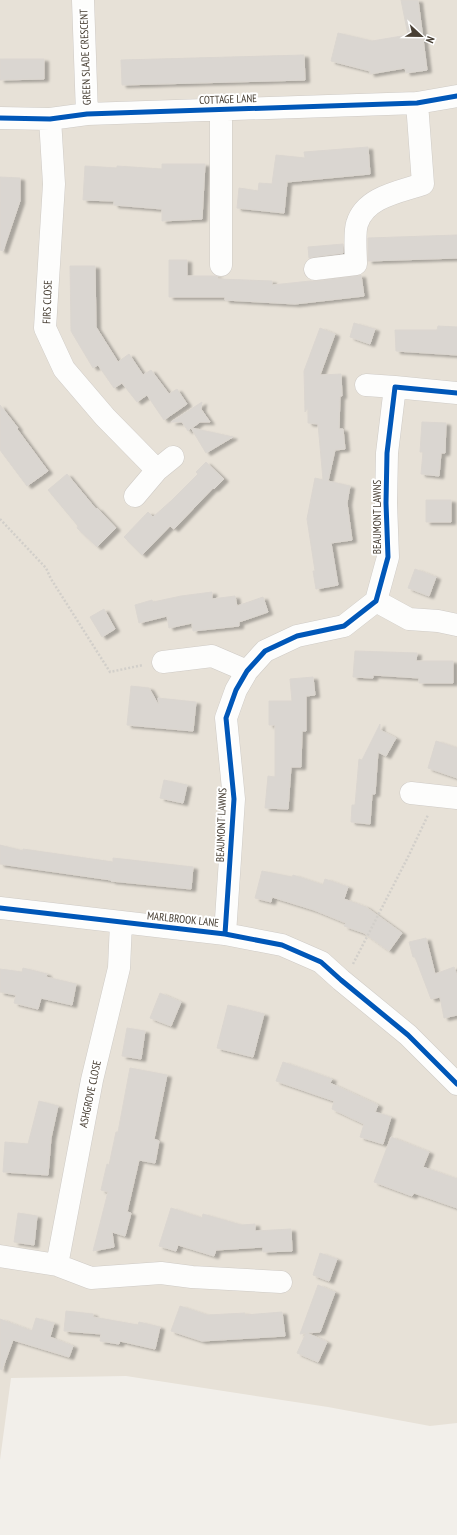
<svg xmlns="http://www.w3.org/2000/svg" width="457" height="1535" font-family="'PT Sans Narrow',sans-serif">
<defs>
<filter id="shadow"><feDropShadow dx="4.5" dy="2.5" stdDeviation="1" flood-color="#0004"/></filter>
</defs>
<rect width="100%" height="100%" fill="#f2efea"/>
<!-- residential -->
<path fill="#e7e1d7" d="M0,0h457v1423l-27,3 -102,-19 -202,-31 -115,2 -11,82z"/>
<!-- building -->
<path fill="#dad6d1" stroke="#dbd6d0" filter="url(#shadow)" d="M401,0h17l9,70 -21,3 -1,-5 -35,6v-3l-39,-10 7,-28 34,8 36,-6z
M304,55l1,25 -183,5 -1,-25z
M0,59h44v20l-44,1z
M368,147l2,27 -83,8 -3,31 -47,-5 2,-20 19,3 1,-8 13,1 4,-29 29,3 -1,-6z
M162,164h43l-3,55 -40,2v-12l-48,-4v-4l-31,-1 2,-34 32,2v-2l45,3z
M0,177l20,1v23l-17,50 -3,-1z
M457,235v23l-89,3v-23z
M343,244v9l-30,4 -4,1 -1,-11z
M169,260h18v16h30l1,3 54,2v4l38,-4h7l44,-6 3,21 -69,8 -70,-4v-3h-56z
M70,266h25l1,61 22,35 11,-8 14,21 8,-5 18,24 8,-5 10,15 -23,16 -17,-25 -10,7 -15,-19 -8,5 -16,-23 -5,3 -22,-37z
M354,323l21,6 -5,15 -20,-7z
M438,326l19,1v28l-61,-4 -1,-21h42z
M320,328l15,6 -15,41 21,-1 1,22h-2l-1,33h4l2,20 -10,1 -7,31 22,5 -3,17 5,37 -21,3 7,42 -22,4 -3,-18h2l-8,-52 8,-41 8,2 -5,-56 -10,-1v-15l-3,4 -1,-41z
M202,402l-1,7 9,13h-10l-8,6 41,9 -27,16 -15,-25 -3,3 -6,-9h-11z
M0,405l18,23 -1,1 31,42 -21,15 -27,-36z
M422,422l24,1 -1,30h-4l-2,23 -18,-2 2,-22h-3z
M206,462l18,17 -10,10 -1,-1 -39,41 -4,-3 -28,29 -18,-18 24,-25 5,5 19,-17 26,-26 -2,-2z
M67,474l29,35 1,-1 19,20 -19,19 -20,-19 1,-2 -30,-36z
M426,500h25v22h-25z
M415,569l21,8 -7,19 -21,-8z
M212,592v7l23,-3 2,10 26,-9 5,15 -29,10v4l-46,5 -1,-8 -23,5 -2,-12 -28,7 -4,-18 17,-5 1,2 28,-6z
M104,609l11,20 -13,8 -12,-20z
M355,651l62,2 -1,8h37v22h-34v-5l-46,-3v3l-20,-1z
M313,677l2,18 -9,1v35h-4l-1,36h-10l-3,42 -23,-1 3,-32 7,1v-52h-6v-24h23l-2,-22z
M131,686l18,2 9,16h1l-1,-6 38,4 -3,29 -66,-6z
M380,724v6l16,8 -10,18 -8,-4 -3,42h-3l-2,30 -19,-2 1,-17h3l4,-46 3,1z
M436,741l21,7v30l-29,-10z
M164,780l23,5 -4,18 -23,-5z
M0,845l23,6v-2l90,13v-4l80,9 -2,22 -80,-8v-1l-111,-16z
M262,871l30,6 1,-2 30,10 2,-6 23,8 -4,12 22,8 36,26 -13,18 -25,-18 -20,-7 2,-3 -32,-13 -42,-13 -1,5 -16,-4z
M426,938l9,36 19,-7 3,8v40l-13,3 -4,-21 -9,2 -16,-42h-2l-4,-15z
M23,968l24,6 -1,3 30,7 -4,21 -31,-7 -3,11 -24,-6 2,-8 -16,-3v-23l22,3z
M160,993l21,9 -10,24 -21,-8z
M228,1005l36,9 -11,43 -36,-9z
M127,1028l18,3 -4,28 -19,-3z
M283,1062l49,17 -2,4 48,22 -3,7 16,5 -8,27 -23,-7 4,-13 -32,-15 2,-8 -58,-20z
M130,1068l37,7 -13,64 5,2 -4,22 -16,-3 -12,52 4,1 -6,23 -13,-4 2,15 -21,4 15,-59 -7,-2 6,-26 2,1 7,-33h2z
M39,1101l19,5 -7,32 -3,37 -45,-3 2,-30 23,2z
M391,1137l38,15 -6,15 34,12v29l-43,-15 -2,3 -38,-14z
M171,1208l31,10 1,-4 38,11 14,-1v7l36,-2 1,22 -29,1v-5l-47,3 -2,6 -36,-11 -2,6 -17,-5z
M18,1213l19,3 -3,29 -20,-3z
M320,1253l17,6 -8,22 -16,-6z
M318,1285l17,7 -15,40 -13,1 20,9 -9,20 -21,-9 9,-20 -6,1z
M180,1306l27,9 38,-2v2l37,-3 3,24 -83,5 -31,-10z
M66,1311l27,3v3l45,8 1,-3 21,5 -5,22 -35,-8 -1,3 -19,-3 1,-7 -37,-3z
M36,1318l18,5 -4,14 23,9 -4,11 -56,-17 -11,30 -2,-1v-50l32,12z"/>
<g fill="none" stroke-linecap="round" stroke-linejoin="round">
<defs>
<path id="minor" d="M83,0l4,114
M221,109v156
M0,118l50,1 37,-5 330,-11 40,-7
M50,119l4,65 -9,144 19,41 41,48 52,53
M315,269l41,-5c0,-10 -2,-31 1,-40 8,-27 42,-32 66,-40l-6,-81
M366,385l29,2
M135,496l22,-26 16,-13
M376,601l33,18 29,2 19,4
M163,662l49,-6 35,15
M411,793l46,5
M0,908l225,26 57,11 39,17 20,18 67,55 49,49
M225,934l9,-135 -8,-81 10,-28 11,-19 18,-20 32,-15 47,-10 32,-25 12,-44 -2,-54 1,-50 8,-66 62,6
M0,1256l57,9 35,-185 27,-112 2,-45
M57,1265l34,13 70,-5 31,4 89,5"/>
</defs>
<!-- minor casing -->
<use href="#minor" stroke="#cfcbc6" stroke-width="23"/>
<!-- path -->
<path stroke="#d2cfca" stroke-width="2.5" stroke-dasharray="2 2" stroke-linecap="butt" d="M0,519l46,49 5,11 59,93 33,-7
M353,964l56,-109 19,-40"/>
<!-- minor -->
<use href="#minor" stroke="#fdfdfc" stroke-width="22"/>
<defs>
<path id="cycleway" d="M0,118l50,1 37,-5 330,-11 40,-7
M0,908l225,26 57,11 39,17 20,18 67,55 49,49
M225,934l9,-135 -8,-81 10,-28 11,-19 18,-20 32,-15 47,-10 32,-25 12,-44 -2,-54 1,-50 8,-66 62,6"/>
</defs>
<!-- cycleway casing -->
<use href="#cycleway" stroke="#fff" stroke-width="8"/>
<!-- cycleway -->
<use href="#cycleway" stroke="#0057b8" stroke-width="5"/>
</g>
<g text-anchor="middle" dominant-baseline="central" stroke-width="4" stroke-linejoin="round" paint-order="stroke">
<!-- street labels -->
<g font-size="11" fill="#494035" stroke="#fff">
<text transform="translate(85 57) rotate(-92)">GREEN SLADE CRESCENT</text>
<text transform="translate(228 99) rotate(-2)">COTTAGE LANE</text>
<text transform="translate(47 302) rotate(-88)">FIRS CLOSE</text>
<text transform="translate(377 517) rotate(-90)">BEAUMONT LAWNS</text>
<text transform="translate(221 825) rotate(-88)">BEAUMONT LAWNS</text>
<text transform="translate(183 919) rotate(6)">MARLBROOK LANE</text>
<text transform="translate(90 1094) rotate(-78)">ASHGROVE CLOSE</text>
</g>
</g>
<!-- north arrow -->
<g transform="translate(421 36) rotate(112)" stroke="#ffffff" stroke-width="3" paint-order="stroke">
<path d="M0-3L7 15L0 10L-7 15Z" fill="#494035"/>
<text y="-6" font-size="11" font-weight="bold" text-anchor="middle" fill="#494035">N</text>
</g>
</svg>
